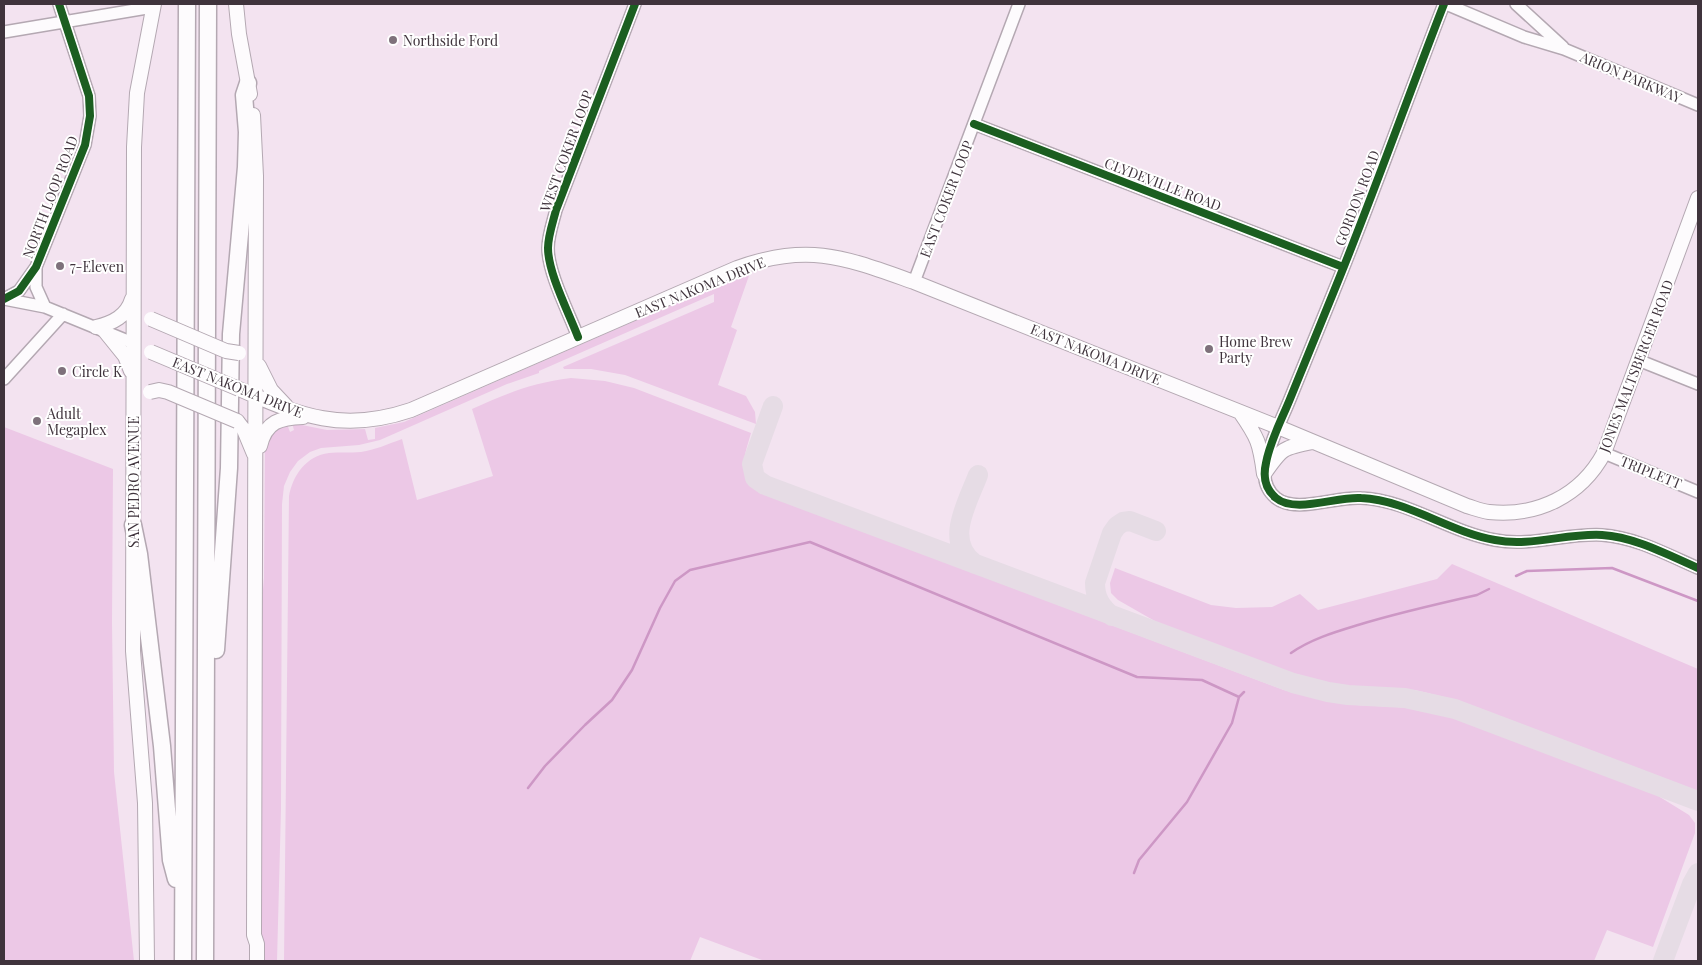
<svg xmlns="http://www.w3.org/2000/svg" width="1702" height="965" font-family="'Playfair Display',serif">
<rect width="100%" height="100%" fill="#f3e3f0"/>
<!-- green -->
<path fill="#ecc8e6" d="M751,270l-20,57 6,3 -19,55 28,11 9,16 1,12 -131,-49 -34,-6h-27l-1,-2 151,-65v-8l-175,77v2l-32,11 -127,56 -21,5 -38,3 -11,4 -12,9 -8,11 -6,14 -2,18 -1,305 -4,152h-18v-325l5,-58 1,-136 12,-15 2,1 8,-4 3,8 4,-2 -2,-7 35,7 38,-1 3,11 7,-1v-11l29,-6z
M571,378l34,3 29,7 117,45c-7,25 -14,38 8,59l525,198 31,8 41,7 60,3 32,8 207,78 34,21 6,8v10l-42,114 -46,-17 -13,31h-829l-65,-24 -10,24h-406l5,-465c4,-21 17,-40 40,-43 10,-1 21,0 32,-1 14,-2 27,-8 41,-13l15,61 76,-24 -21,-67c36,-16 59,-26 99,-31z
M4,427l109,42 -1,154 2,149 20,189h-130z
M1452,564l246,105v122l-238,-90 -45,-11 -48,-1 -39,-4 -33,-10 -128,-47 -49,-28 -7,-7 -1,-10 5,-15 96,37 25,3 36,-1 28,-13 18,16 119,-31z"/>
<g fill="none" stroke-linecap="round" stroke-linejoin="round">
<!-- stream -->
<path stroke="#cd97c5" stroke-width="2.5" d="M1516,576l11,-5 85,-3 86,33
M1291,653c20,-14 44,-21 67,-28 39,-12 79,-21 119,-30l12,-6
M528,788l17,-22 40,-41 27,-25 20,-30 28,-62 15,-27 15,-11 120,-28 327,135 65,3 37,17
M1134,873l5,-13 48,-58 45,-79 7,-26 5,-5"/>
<!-- taxiway -->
<path stroke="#e6dce5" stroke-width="20" d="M773,406l-21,58 3,14 10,7 528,198 35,9 20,3 57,3 50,11 243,92
M975,564c-32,-22 -7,-62 3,-89
M1112,616c-11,-9 -17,-18 -17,-33l17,-50 5,-7 6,-4 7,-1 26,10
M1663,961l29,-77 6,-11"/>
<defs>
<path id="minor" d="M1444,4c-37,95 -71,192 -110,287 -15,36 -29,72 -44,108 -8,20 -20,42 -24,64 -3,13 -1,26 10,35 19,16 61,-2 85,0 47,2 88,34 134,42 36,7 71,-7 107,-5 33,2 66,20 96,33
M1446,4l78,33 40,12 134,56
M1516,4l47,43
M4,32l149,-25
M974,124l369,143
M36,267v20l9,20
M914,282l105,-278
M4,299l15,-8 17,-24 49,-122 5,-29 -1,-20 -30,-92
M4,299l41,8 88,36
M578,337c-9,-24 -30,-64 -30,-89 0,-12 5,-26 8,-38l79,-206
M1638,360l60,24
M4,379l59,-65
M1604,453l94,39"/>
<path id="major" d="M236,4l3,30 11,60
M253,115l3,61 -2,759 3,9v17
M96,327c17,-4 31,-11 36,-28
M104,330l21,26 6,15
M259,366l12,24 15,16
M239,389c62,27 104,44 172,21l326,-142c72,-26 109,-10 177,14l364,145 189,79c7,2 14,5 22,6 48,5 92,-16 115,-59l94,-255
M1240,412c18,26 20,31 24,62
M237,421l7,9 10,24
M260,446c6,-25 20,-28 43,-29
M1264,474c18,-26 18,-26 49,-32
M147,961l-2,-158 -12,-152 1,-504 3,-54 17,-89"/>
<path id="highway" d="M133,525l6,29 23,192 9,114 5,19
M216,650l13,-182 2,-134 15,-167 1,-35 -3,-37 4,-12
M183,961l4,-957
M205,961l3,-957"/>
</defs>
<!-- minor casing -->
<use href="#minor" stroke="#b4a8b2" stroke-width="14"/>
<!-- major casing -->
<use href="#major" stroke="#b4a8b2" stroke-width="16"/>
<!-- highway casing -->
<use href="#highway" stroke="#b4a8b2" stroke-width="19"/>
<!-- minor -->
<use href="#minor" stroke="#fdfbfd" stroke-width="11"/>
<!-- major -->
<use href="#major" stroke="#fdfbfd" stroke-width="14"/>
<!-- highway -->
<use href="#highway" stroke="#fdfbfd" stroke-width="16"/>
<defs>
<path id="major-bridge" d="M151,319l75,32 13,2
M151,352l88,37
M150,392l9,-2 9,2 69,29"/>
</defs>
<!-- major-bridge casing -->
<use href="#major-bridge" stroke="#b4a8b2" stroke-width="16" stroke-linecap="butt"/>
<!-- major-bridge -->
<use href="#major-bridge" stroke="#fdfbfd" stroke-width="14"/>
<defs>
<path id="cycleway" d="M1444,4c-37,95 -71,192 -110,287 -15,36 -29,72 -44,108 -8,20 -20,42 -24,64 -3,13 -1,26 10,35 19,16 61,-2 85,0 47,2 88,34 134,42 36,7 71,-7 107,-5 33,2 66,20 96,33
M974,124l369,143
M4,299l15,-8 17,-24 49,-122 5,-29 -1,-20 -30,-92
M578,337c-9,-24 -30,-64 -30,-89 0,-12 5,-26 8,-38l79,-206"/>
</defs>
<!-- cycleway casing -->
<use href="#cycleway" stroke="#fff" stroke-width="11"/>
<!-- cycleway -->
<use href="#cycleway" stroke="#1b5e20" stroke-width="8"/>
</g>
<!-- markers -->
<g fill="#7e717b" stroke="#fff" stroke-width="2">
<circle cx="393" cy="40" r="5"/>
<circle cx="60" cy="266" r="5"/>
<circle cx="1209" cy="349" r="5"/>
<circle cx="62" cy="371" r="5"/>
<circle cx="37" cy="421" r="5"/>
</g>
<g text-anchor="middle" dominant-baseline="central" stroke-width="4" stroke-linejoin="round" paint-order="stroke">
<!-- poi labels -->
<g font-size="14" fill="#3f333c" stroke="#fff" text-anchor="start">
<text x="403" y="40">Northside Ford</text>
<text x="70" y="266">7-Eleven</text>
<text x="1219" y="341">Home Brew<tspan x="1219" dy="16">Party</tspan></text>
<text x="72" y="371">Circle K</text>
<text x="47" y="413">Adult<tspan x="47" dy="16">Megaplex</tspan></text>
</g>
<!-- street labels -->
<g font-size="14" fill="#3f333c" stroke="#fff">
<text transform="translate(1631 77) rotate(23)">ARION PARKWAY</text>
<text transform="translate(566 151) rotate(-70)">WEST COKER LOOP</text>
<text transform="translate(1163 184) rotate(21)">CLYDEVILLE ROAD</text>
<text transform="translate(50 197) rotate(-69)">NORTH LOOP ROAD</text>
<text transform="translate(1357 198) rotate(-69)">GORDON ROAD</text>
<text transform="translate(946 199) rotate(-69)">EAST COKER LOOP</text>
<text transform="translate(700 287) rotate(-22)">EAST NAKOMA DRIVE</text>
<text transform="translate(1096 354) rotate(22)">EAST NAKOMA DRIVE</text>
<text transform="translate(1636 366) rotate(-69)">JONES MALTSBERGER ROAD</text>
<text transform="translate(238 387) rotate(22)">EAST NAKOMA DRIVE</text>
<text transform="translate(1651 472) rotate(22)">TRIPLETT</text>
<text transform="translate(133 482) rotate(-90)">SAN PEDRO AVENUE</text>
</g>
</g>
<!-- border -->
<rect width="1702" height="965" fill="none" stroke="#3f333c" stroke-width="10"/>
</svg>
